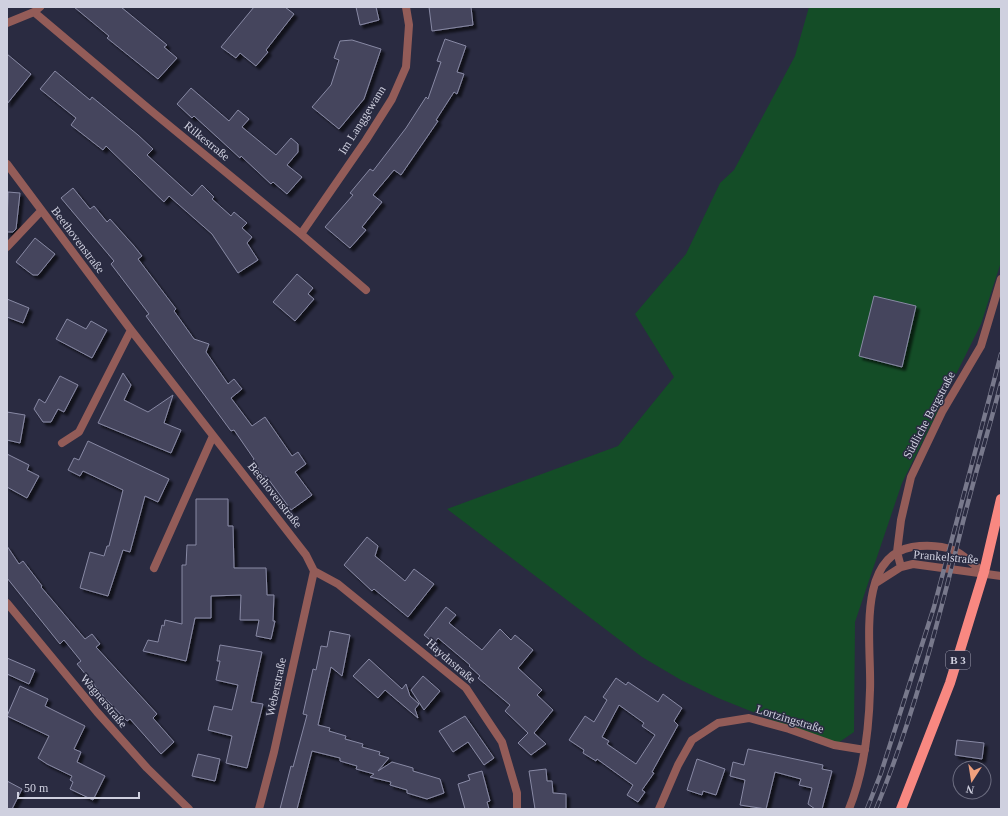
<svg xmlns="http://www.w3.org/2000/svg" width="1008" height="816" font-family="Georgia,serif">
<defs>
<filter id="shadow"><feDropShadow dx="3.5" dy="3.5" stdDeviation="1" flood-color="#0009"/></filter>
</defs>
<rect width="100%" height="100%" fill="#2a2b41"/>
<!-- green -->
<path fill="#144d27" d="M809,7h192v255l-20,62 -79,159 -47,139 -1,110 -16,11 -63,-22 -57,-23 -37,-18 -39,-23 -195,-148 171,-63 56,-69 -39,-63 51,-60 34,-71 14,-13 61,-114z"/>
<!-- building -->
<path fill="#44455d" stroke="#8889a4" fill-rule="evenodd" filter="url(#shadow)" d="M74,7h47l46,38 -3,2 13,11 -19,21 -51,-41 2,-2z
M254,7h31l9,7 -28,36 2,2 -12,14 -16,-13 -4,5 -15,-11z
M356,7h20l3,13 -19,5z
M429,7h42l2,18 -41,6z
M445,39l21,7 -9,26 7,2 -7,20 -3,-2 -18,28 2,1 -37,54 -7,-5 -21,25 9,7 -20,25 4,3 -16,18 -25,-21 28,-32 -3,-2 20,-24 3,2 33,-43 20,-31 2,2 13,-37 -4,-1z
M352,40l29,9 -17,50 -25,30 -27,-22 19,-22 8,-25 -5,-2 6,-17z
M7,54l24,20 -24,30z
M55,71l35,29 2,-3 46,38 15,14 -6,6 45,41 10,-11 12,12 -2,2 19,17 3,-4 13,11 -5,5 10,9 -5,6 11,17 -20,13 -26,-39 -43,-38 -5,6 -58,-56 -3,4 -32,-25 5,-7 -36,-29z
M191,88l38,33 9,-11 11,9 -7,8 34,28 15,-17 7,6v8l-11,13 15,12 -15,17 -14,-12 -2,2 -30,-28 -1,2 -46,-42 -2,2 -15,-14z
M73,188l17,21 4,-3 13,16 3,-3 24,27 8,10 -4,3 38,50 -2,2 20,28 15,5 -3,8 22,32 6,-5 8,10 -11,9 21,28 13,-9 27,39 6,-4 8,12 -11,8 17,23 -21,15 -25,-34 -2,1 -5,-7 -6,-10 1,-1 -20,-29 -3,1 -85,-115 3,-2 -38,-50 3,-3 -53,-63z
M8,192l12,1 -4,36 -3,3h-6z
M35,238l20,16 -17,21h-5l-17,-13z
M297,274l16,14 -5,6 6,5 -19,22 -22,-19z
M874,296l42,10 -14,61 -43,-11z
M7,299l22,9 -6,15 -16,-6z
M67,319l19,10 5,-8 16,9 -15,28 -36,-19z
M123,373l8,12 -7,15 24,12 25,-17 -9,28 17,7 -10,23 -73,-30z
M60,376l18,9 -14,27 -6,-3 -7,13h-8l-9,-13 5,-10 6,4z
M7,412l18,3 -5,28 -13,-3z
M88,441l81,38 -11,23 -13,-6 -15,56 -7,-2 -15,46 -28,-8 10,-36 14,4 3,-10h2l14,-56 -40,-19 -3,5 -12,-6 6,-12 5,2z
M7,454l22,11 -2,5 12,6 -12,22 -20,-11z
M196,499h32v27h5l1,42h32l1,27h7l-1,26h2l-4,18 -15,-3 3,-16h-19l1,-25 -30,1v22h-16l-9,43 -43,-10 5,-11 10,2 4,-17 2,1 1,-6 17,4v-59h4l1,-20h9z
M367,537l11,9 -3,10 30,25 9,-12 20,15 -26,33 -34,-28 -2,2 -28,-26z
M7,546l12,18 4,-3 19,25 -1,1 44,52 7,-5 8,10 -4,3 61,67 -4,4 21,24 -13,12 -31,-35 -3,2 -22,-23 -28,-34 4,-3 -17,-21 -4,4 -53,-66z
M446,607l10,8 -7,8 33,27 18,-21 11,11 4,-5 18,15 -15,18 24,22 -5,5 16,15 -19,23 12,11 -15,11 -13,-12 10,-10 -23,-22 5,-6 -32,-27 2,-2 -11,-10 1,-1 -32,-27 -4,5 -10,-8z
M330,631l20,4 -8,41 -11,-9 -13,58 12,3 -1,3 17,5 -1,3 18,5 -1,3 18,5 -1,3 10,3 -11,13 14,-9 21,6v3l27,8 4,14 -17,6 -20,-6v-3l-17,-5 1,-3 -21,-5 4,-3 -18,-5 1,-3 -17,-5v-3l-28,-7 -15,58h-17l11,-43 2,1 14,-52 -4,-1 10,-45 3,1 5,-24 6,1z
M220,645l42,7 -11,50 12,2 -16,64 -21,-5 6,-27 -24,-6 6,-24 18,4 6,-25 -22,-5 4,-19h-3z
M7,658l28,12 -6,14 -22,-10z
M369,659l33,30 4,-5 4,12 9,8 -4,5 3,9 -33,-28 -7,8 -25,-22z
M423,676l17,15 -16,19 -13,-20z
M616,678l10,7 2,-3 30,20 5,-8 19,14 -8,13 4,4 -26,47 2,1 -12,17 3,2 -7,10 -11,-7 6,-10 -36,-26 -1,2 -13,-8 1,-3 -15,-10 16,-24 9,6 13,-22 -4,-3zM619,705l25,18 -2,3 13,9 -19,29 -29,-20 2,-3 -7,-4z
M20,686l28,13 -3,7 40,20 -11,23 7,3 -4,10 28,14 -12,24 -23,-11 3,-7 -3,-2 2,-4 -25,-12 -9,-6 11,-22 -42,-20z
M465,716l29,42 -10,7 -16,-23 -15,10 -14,-21z
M957,740l27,3 -2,16 -27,-4z
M748,749l75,16 -1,4 10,2 -10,38h-7l-7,-5 4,-16 -13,-3 2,-6 -26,-7 -9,37 -26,-4 5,-25 -15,-4 3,-14 11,3z
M198,754l22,5 -5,22 -23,-5z
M697,759l28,10 -9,26 -13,-4 -1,4 -15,-5z
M546,769l1,12h5l1,12 13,1v15h-31l-6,-38z
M482,771l8,30 -3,1 2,7h-24l-7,-25 12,-4 -2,-5z
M7,781l15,8 -10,20h-5z"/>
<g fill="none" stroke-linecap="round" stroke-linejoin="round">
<!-- minor -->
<path stroke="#935c58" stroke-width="8" d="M34,12l115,97 152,125 65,56
M7,23l27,-11 6,-5
M7,164l124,166 175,225 8,16
M301,234l65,-94 26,-41 14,-32 3,-42 -3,-18
M7,247l34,-36
M62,443l17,-11 52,-102
M901,567l-4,-15 4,-32 10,-43 31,-65 39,-66 20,-67
M154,568l59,-132
M314,571l24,13 128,104 36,54 15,51v16
M876,583l25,-16 12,-3 88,12
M7,603l90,109 50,56 42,41
M259,809l15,-57 40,-181
M659,809l19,-44 14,-25 26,-17 31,-5 40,11 45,16 31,5
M849,809c15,-37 20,-79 21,-119 2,-41 -15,-133 42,-143 13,-2 33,-2 45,5 9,5 18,14 27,20"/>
<!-- primary -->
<path stroke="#f88881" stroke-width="10" d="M901,809l49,-126 34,-111 17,-73"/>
<defs>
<path id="rail" d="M867,809l14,-36 53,-166 67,-253
M876,809c36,-88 61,-182 84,-275 12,-50 28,-101 41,-151"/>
</defs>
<!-- rail casing -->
<use href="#rail" stroke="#78798c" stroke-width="4.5"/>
<!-- rail -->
<use href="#rail" stroke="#2a2b41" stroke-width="3" stroke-dasharray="9" stroke-linecap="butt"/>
</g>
<g text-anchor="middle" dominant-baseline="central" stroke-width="3" stroke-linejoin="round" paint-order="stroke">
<!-- shield labels -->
<rect fill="#2a2b41" stroke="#9e9eb0" stroke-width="1" x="946" y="651" width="24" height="18" rx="3"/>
<g font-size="11" font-weight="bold" fill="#cfd0df">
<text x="958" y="660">B 3</text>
</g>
<!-- street labels -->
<g font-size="12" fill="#cfd0df" stroke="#2a2b41">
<text transform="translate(362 120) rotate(-58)">Im Langgewann</text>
<text transform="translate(207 141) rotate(39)">Rilkestraße</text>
<text transform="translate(78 240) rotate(53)">Beethovenstraße</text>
<text transform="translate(929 415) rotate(-62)">Südliche Bergstraße</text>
<text transform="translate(275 495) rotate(52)">Beethovenstraße</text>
<text transform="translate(946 557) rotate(5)">Prankelstraße</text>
<text transform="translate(451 661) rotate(41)">Haydnstraße</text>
<text transform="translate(276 687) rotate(-78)">Weberstraße</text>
<text transform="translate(104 701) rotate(50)">Wagnerstraße</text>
<text transform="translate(790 719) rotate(17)">Lortzingstraße</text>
</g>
</g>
<!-- border -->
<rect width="1008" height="816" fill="none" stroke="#cfd0df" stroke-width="16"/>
<!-- north arrow -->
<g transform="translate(972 780) rotate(192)"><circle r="19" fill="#2a2b41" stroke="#6c6d80"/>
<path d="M0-3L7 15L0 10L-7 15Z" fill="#f1a17d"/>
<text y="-6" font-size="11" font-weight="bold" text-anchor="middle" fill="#cfd0df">N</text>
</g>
<!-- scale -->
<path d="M18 792v6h121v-6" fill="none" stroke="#cfd0df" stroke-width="2"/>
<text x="24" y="792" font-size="12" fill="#cfd0df" stroke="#2a2b41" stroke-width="3" paint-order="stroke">50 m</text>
</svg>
